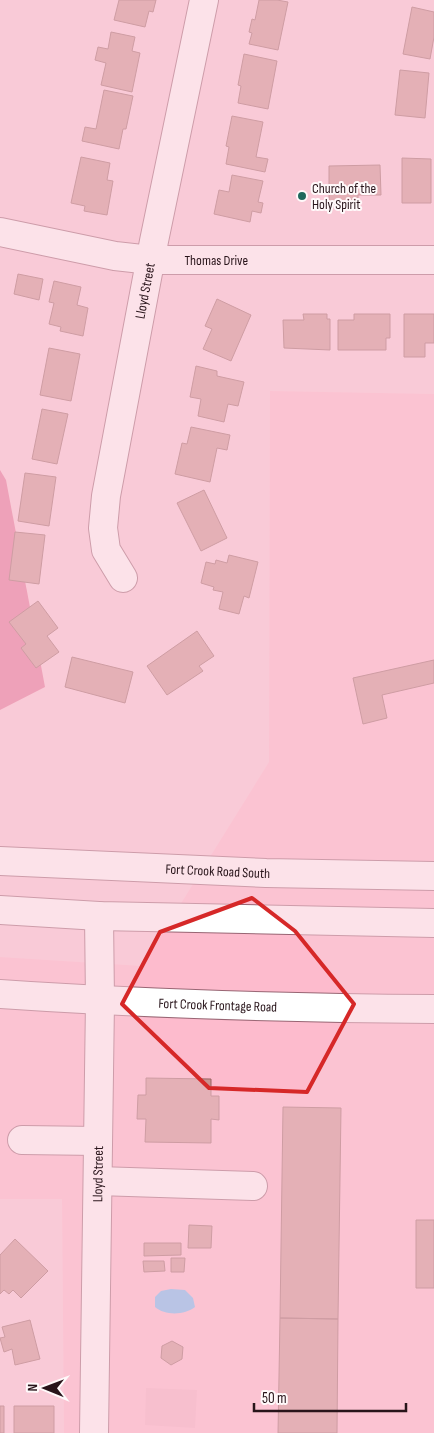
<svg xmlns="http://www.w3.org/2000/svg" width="434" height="1433" font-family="'Sofia Sans Condensed',sans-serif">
<rect width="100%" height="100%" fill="#f9cbd7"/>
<!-- built -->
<path fill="#fdbbcd" d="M270,391l164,3v1039h-370l-2,-234h-62v-242l142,9 127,-204z"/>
<!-- green -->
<path fill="#f4b1c3" d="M146,1388l51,2 -2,38 -50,-3z"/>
<!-- forest -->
<path fill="#e17094" d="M0,470l6,10 39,207 -45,23z"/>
<!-- water -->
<path fill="#6abdf7" d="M171,1289l14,1 8,8 2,9c-10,8 -30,9 -40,0v-10l6,-6z"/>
<!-- building -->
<path fill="#c9918f" stroke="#9a6564" d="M119,0h37l-3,12 -4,-1 -4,16 -31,-7z
M259,0h18l11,2 -10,48 -29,-6 3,-11 -3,-1 3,-13 3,1z
M412,7l22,5v25l-4,22 -27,-5z
M111,32l24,5 -3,14 8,2 -8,39 -31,-7 5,-22 -11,-3 3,-13 10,2z
M244,54l33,7 -9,48 -30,-6 3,-17 -3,-1z
M400,70l29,3 -4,45 -30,-3z
M104,90l29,6 -7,33h-3l-4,20 -37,-8 3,-14 11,2z
M232,116l31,6 -7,35 12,2 -3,13 -39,-8 3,-17 -3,-1z
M81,157l29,6 -3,17 6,1 -6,34 -23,-4 1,-5 -14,-3z
M402,158l29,1v44h-29z
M380,165l1,30h-23v9h-29v-38z
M232,175l31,6 -5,21 5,1 -2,10 -9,-2 -2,11 -36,-8 5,-24 10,2z
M18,274l25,5 -4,21 -25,-6z
M54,281l27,6 -4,18 11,3 -5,28 -23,-5 1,-4 -12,-3 5,-21 -5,-1z
M217,299l34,16 -20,46 -28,-12 9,-20 -7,-3z
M303,314h24v5h3v31l-46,-2 -1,-28h21z
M354,314h36v24h-4v12h-48v-30h16z
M404,314h30v29h-9v14h-21z
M49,348l31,6 -9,47 -31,-6z
M196,366l21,5v5l27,6 -6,24 -10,-2 -4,18 -26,-6 3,-17 -11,-2z
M42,409l26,5 -11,50 -25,-5z
M191,427l39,8 -3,15 -10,-2 -7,34 -35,-8 7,-31 5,1z
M25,473l31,4 -7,49 -31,-5z
M204,490l23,48 -26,13 -24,-48z
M15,532l30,3 -6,49 -30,-4z
M229,555l29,7 -9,36 -5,-2 -5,18 -20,-5 4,-17 -10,-2 1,-3 -13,-4 5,-21 9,2 1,-4 11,3z
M38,601l20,27 -11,8 12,16 -23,16 -15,-20 5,-4 -17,-22z
M197,631l17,25 -15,10 4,5 -36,24 -20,-29z
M72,657l61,15 -8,31 -60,-16z
M434,660v23l-52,12 5,23 -24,6 -10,-46z
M146,1078l65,1v17h8v24l-8,-1v24l-66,-1 1,-23h-9l1,-24h8z
M283,1107l58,1 -3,211 -58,-1z
M416,1220h18v68h-18z
M189,1225l23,1 -1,22h-23z
M15,1239l33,32 -27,27 -8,-8 -4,4 -5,-4 -4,4v-39z
M144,1243h37v12l-37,1z
M171,1258h14l-1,14h-13z
M143,1261h21l1,10 -21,1z
M280,1318l58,1 -1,114h-59z
M30,1320l10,39 -25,6 -3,-16 -8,3 -4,-14 5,-1 -3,-10z
M172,1341l11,6 -1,12 -11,6 -10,-7 1,-12z
M0,1406h4v27h-4z
M14,1406h40v27h-40z"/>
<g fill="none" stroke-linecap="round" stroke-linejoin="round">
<defs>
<g id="minor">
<path id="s1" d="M0,232l115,24 36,4h283"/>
<path id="s2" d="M123,578l-17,-28 -3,-22 3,-32 48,-255 50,-241"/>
<path id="s3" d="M0,994c145,10 289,14 434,15"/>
<path d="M22,1140l76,1"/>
<path d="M98,1181l155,5"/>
<path id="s4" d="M94,1433l6,-432 -1,-85"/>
</g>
<g id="major">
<path id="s5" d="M0,861l266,12 168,3"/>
<path d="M0,910l99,6 335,7"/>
</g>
</defs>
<!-- minor casing -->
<use href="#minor" stroke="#986573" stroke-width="30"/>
<!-- major casing -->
<use href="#major" stroke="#986573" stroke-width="30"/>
<!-- minor -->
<use href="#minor" stroke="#fff" stroke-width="28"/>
<!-- major -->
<use href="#major" stroke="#fff" stroke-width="28"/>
</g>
<!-- marked area -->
<path d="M0 0H434V1433H0ZM252,898l43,33 59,73 -47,88 -98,-4 -87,-84 38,-72z" fill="#f9cbd7" fill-opacity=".55" fill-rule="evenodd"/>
<path fill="none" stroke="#d62828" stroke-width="4" stroke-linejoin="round" d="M252,898l43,33 59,73 -47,88 -98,-4 -87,-84 38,-72z"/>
<!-- markers -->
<circle fill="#20685d" stroke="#fff9fa" stroke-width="2" cx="302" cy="196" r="5"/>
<g text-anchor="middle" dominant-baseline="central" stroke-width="4" stroke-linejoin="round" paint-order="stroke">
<!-- poi labels -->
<g font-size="14" fill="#28141a" stroke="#fff9fa" text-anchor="start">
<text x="312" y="188">Church of the<tspan x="312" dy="16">Holy Spirit</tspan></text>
</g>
<!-- street labels -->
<g font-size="14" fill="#28141a" stroke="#fff9fa">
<text stroke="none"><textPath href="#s1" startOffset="219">Thomas Drive</textPath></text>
<text stroke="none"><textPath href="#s2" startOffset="296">Lloyd Street</textPath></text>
<text stroke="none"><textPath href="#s5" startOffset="218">Fort Crook Road South</textPath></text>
<text stroke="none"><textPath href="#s3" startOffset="218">Fort Crook Frontage Road</textPath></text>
<text stroke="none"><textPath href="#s4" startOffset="259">Lloyd Street</textPath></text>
</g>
</g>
<!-- north arrow -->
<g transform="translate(45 1388) rotate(271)" stroke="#fff9fa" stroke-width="4" paint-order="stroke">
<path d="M0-4L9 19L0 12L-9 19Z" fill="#28141a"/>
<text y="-8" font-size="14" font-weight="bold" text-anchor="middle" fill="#28141a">N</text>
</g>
<!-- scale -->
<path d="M254 1403v8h152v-8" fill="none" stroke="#28141a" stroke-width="2.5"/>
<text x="262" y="1403" font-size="15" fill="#28141a" stroke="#fff9fa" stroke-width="4" paint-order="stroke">50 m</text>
</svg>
